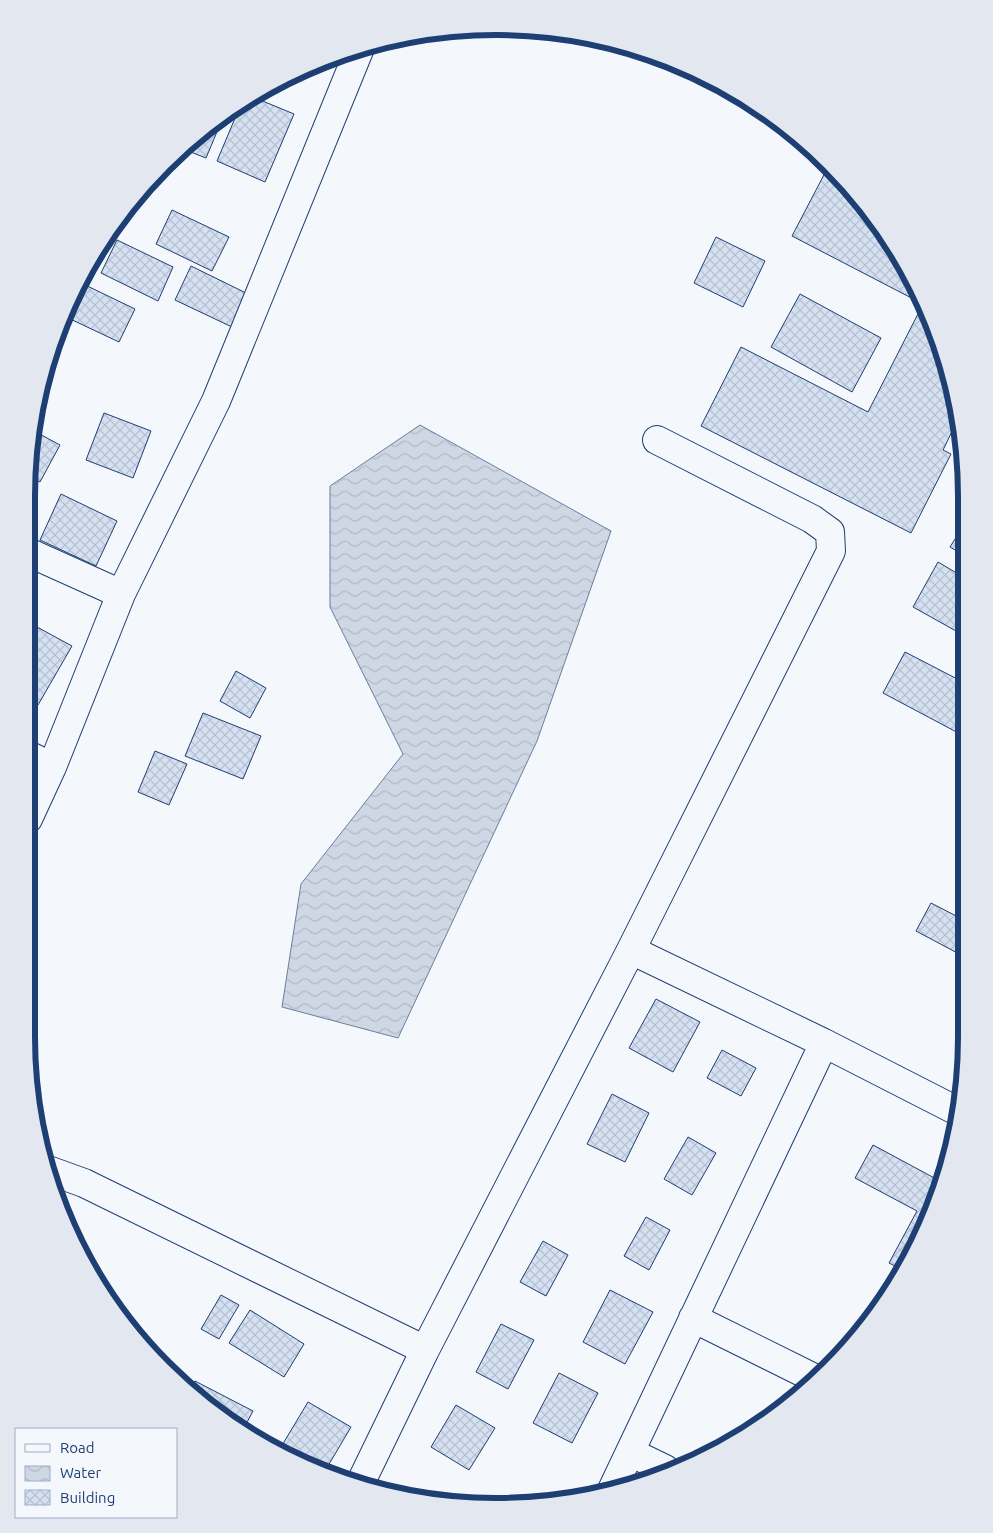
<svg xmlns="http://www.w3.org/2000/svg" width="993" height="1533" font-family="Ubuntu,sans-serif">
<defs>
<pattern id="water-waves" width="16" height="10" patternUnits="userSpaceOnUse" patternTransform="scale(1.25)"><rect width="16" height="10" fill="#cfd7e4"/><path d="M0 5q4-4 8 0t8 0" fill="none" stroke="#b1bac7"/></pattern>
<pattern id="building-cross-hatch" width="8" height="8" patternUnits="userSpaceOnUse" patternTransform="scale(1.25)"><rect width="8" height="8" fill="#d5e0f0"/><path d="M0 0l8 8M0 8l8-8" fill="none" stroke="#b6c1d1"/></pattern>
</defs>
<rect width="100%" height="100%" fill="#f4f7fb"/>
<!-- water -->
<path fill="url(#water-waves)" stroke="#687fa3" d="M420,425l191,106 -74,210 -139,297 -116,-31 19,-123 102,-130 -73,-147v-121z"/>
<!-- building -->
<path fill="url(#building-cross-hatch)" stroke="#1d3f73" d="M253,97l41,17 -29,68 -48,-21 24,-57z
M224,115l-18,43 -23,-9 27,-25z
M827,169l8,4 34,37 49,79 33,86 7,44 -15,31 8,4 -40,79 -210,-107 40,-79 127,65 55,-108 -131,-68z
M172,210l57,27 -17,34 -56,-27z
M110,236l2,1 -17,34 -6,-3z
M716,237l49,24 -22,46 -49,-24z
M117,240l56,27 -15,34 -57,-28z
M191,266l57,28 -16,33 -57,-27z
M79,282l56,27 -16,33 -53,-25 9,-28z
M800,294l81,44 -29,54 -81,-45z
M104,413l47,18 -18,47 -47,-18z
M32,430l28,15 -20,37 -10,-6z
M61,494l56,27 -21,45 -56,-26z
M965,523v33l-15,-9z
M938,562l27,16v58l-52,-29z
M37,627l35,19 -34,59 -9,-5v-59z
M905,652l60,31 -1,53 -81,-43z
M236,671l30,17 -16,30 -30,-17z
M203,713l58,23 -18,43 -58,-23z
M155,751l32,13 -18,41 -31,-13z
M931,903l33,17 -1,36 -47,-25z
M656,999l44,23 -27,50 -44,-24z
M722,1050l34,18 -15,28 -34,-18z
M612,1094l37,19 -24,49 -38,-18z
M688,1137l28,16 -24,42 -28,-16z
M873,1145l67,36 -9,36 -32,51 -10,-5 28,-52 -62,-33z
M646,1217l24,13 -21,40 -25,-14z
M543,1241l25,14 -22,41 -26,-14z
M610,1290l43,22 -28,52 -42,-22z
M221,1295l18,10 -20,34 -18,-10z
M250,1310l54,34 -20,33 -55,-34z
M501,1324l33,16 -26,49 -32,-17z
M559,1373l39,20 -26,50 -39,-20z
M195,1381l58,30 -9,17 -34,-18 -20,-22z
M308,1402l43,25 -26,44 -44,-24z
M456,1405l39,23 -26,42 -38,-23z"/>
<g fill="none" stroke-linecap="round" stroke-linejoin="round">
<defs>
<path id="minor" d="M30,553l91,41
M28,755l24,12
M28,819l24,-52 69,-173 95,-193 144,-353
M631,950l193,93 135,69
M48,1170l36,13 341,167
M693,1318l121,60
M630,1452l35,17
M360,1484l65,-134 206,-400 200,-399 -1,-19 -18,-13 -155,-79
M611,1492l213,-449"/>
</defs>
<!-- minor casing -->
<use href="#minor" stroke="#1d3f73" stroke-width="30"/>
<!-- minor -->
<use href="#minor" stroke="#f4f7fb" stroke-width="28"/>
</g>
<!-- crop -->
<path d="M0 0H993V1533H0ZM496 35H497A461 461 0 0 1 958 496V1037A461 461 0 0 1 497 1498H496A461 461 0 0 1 35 1037V496A461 461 0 0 1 496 35Z" fill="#e3e8f0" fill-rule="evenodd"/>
<path fill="none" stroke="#1d3f73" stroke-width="6" d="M496 35H497A461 461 0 0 1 958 496V1037A461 461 0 0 1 497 1498H496A461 461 0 0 1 35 1037V496A461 461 0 0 1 496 35Z"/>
<!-- legend -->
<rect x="15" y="1428" width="162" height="90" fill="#f4f7fb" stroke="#9eadc5"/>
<rect x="25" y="1444" width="25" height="8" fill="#f4f7fb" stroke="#9eadc5"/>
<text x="60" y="1453" font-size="15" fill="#1d3f73">Road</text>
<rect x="25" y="1466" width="25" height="15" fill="url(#water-waves)" stroke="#9eadc5"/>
<text x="60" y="1478" font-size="15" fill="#1d3f73">Water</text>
<rect x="25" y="1490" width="25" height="15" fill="url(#building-cross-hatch)" stroke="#9eadc5"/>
<text x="60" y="1503" font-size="15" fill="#1d3f73">Building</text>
</svg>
